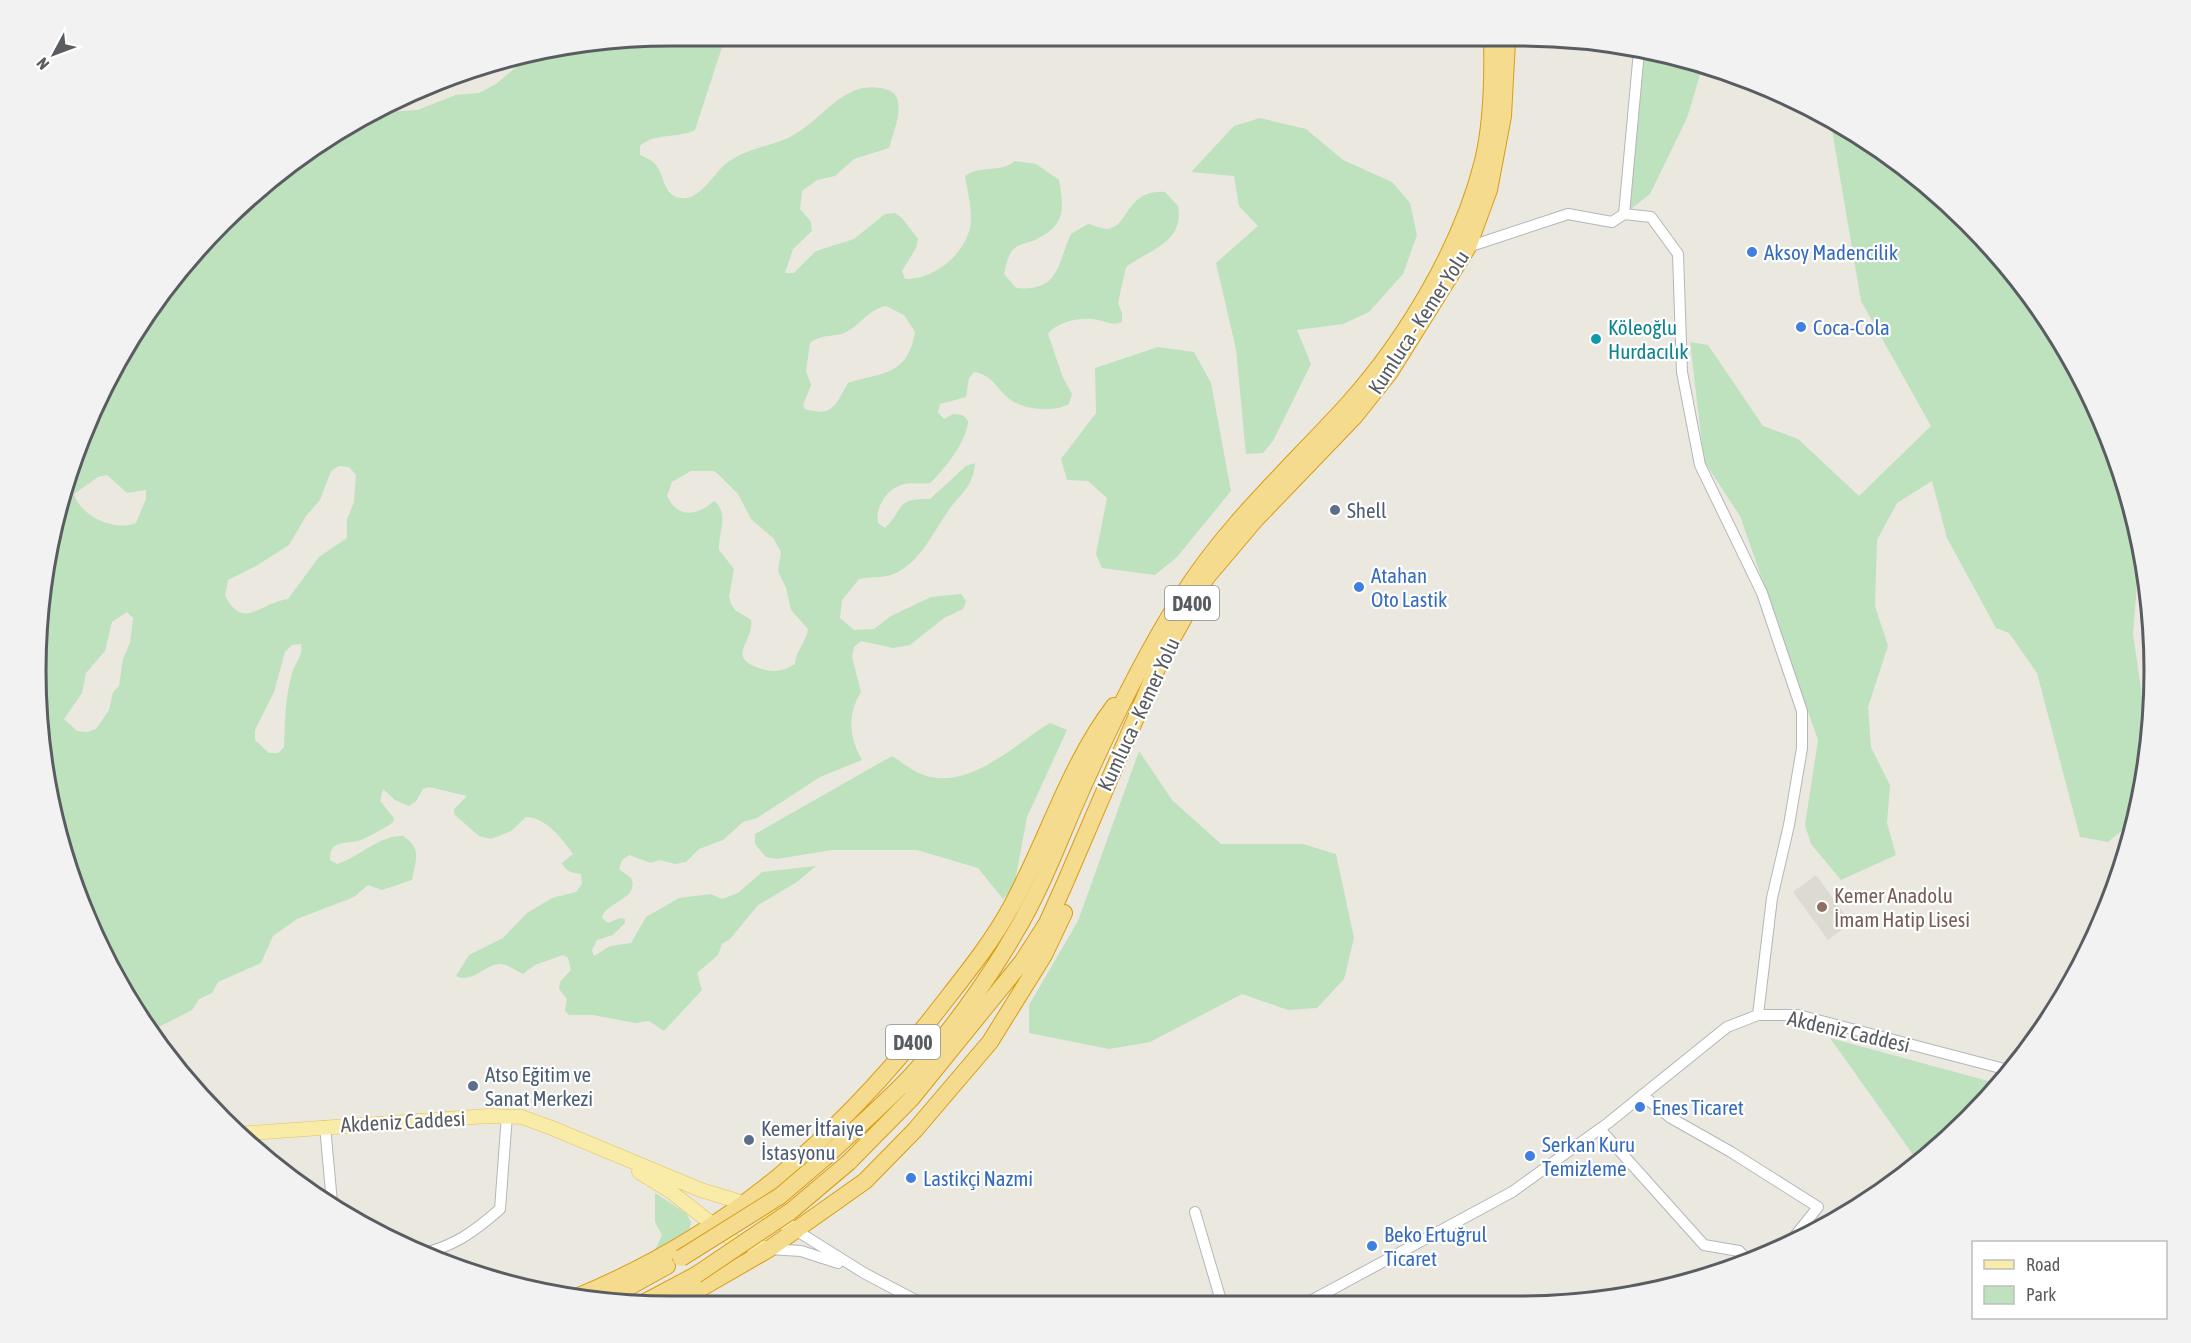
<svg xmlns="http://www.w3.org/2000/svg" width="2191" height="1343" font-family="'Asap Condensed',sans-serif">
<rect width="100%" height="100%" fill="#ebe8e0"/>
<!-- education -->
<path fill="#dddad1" d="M1816,875l35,48 -23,17 -35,-48z"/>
<!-- green -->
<path fill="#bee1be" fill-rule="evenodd" d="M588,41h136l-29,89c-18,9 -39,2 -55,16v9c5,2 12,5 16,10 9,11 7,36 31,33 17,-3 29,-29 44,-38 18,-12 40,-14 59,-23 34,-17 55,-61 98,-47 21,7 5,43 1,58l-35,11 -19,17 -18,4 -15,11 -2,18 11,13 1,9 -19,18 -8,24h9l22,-22 38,-12 31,-25 10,-1 7,5 16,21 -2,9 -14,23 3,8c31,1 66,-29 66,-61 0,-14 -4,-29 -6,-42 17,-12 34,-2 50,-15l21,3 23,16c5,28 7,45 -22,59 -7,4 -17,4 -22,9 -7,5 -9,18 -11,26l12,14c44,4 41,-24 55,-54l17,-10c5,1 14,5 19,5 23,-2 18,-40 58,-37l13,14c7,36 -29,44 -52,61l-8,36 4,10v9c-10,4 -14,0 -24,-2 -15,-4 -41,1 -50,14l15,44 9,16 -3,10c-16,9 -48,6 -62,-7 -12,-11 -15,-22 -33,-25l-5,6 -3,19 -26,7 -2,8 6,7 9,-5 10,1 5,6c-1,20 -23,48 -38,62 -10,2 -20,-2 -29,2 -15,5 -26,23 -23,38l7,5c20,-19 9,-30 45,-29l36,-33 9,-3c-2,26 -17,32 -29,51 -15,22 -25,46 -50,59 -12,6 -25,3 -37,6l-17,21 -2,18 14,12 20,-1 17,-13 40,-19 30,-3 5,7 -3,8 -19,9 -34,27 -17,3 -32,-7 -7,6 -2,10 9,35c-14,23 -12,45 1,68l-42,17 -63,41 -14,4 -20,18 -24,9 -13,13 -11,2 -16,-4 -8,3 -22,-8 -7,5 -3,9 12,9c9,22 -25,23 -29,40l6,5 12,-5 5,1v4l-12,12 -16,5 -5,10 2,6 16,-10 21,-3 15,-26 33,-19 32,-4 11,5 16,-6 24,-21 54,-6 -19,16 -39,23 -27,33 -9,6 -4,11 -21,18 5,17 -38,41 -15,-10 -14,2 -42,-8h-24l-4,-4 2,-12 -8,-10 1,-7 11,-12 -3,-12 -5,-3 -28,10 -12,9c-7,-3 -14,-9 -22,-10 -17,0 -28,20 -45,12l13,-21 34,-17 24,-25 25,-15 24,-6 6,-8 -1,-10c-8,-1 -15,-2 -19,-11l11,-9c-10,-15 -29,-38 -47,-37l-15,14 -20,8 -12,-3 -25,-22v-5l13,-13 -38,-9 -6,2 -7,12 -7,5 -14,-6 -12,-11 -3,12 14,17 -1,4c-4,4 -30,18 -35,19 -15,3 -28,-1 -28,19l7,4c23,-7 42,-29 66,-28 20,13 12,25 9,44l-30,10 -14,-5 -14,12 -57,22 -24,17 -12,27 -43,19 -6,11 -13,6 -7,11 -43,22 -79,-157 -22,-80 -12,-123 5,-84 29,-120 73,-150 79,-96 63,-55 86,-54 46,-3 39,-15 23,-2 17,-9 30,-25zM886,306l18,9 11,17c-7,44 -33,40 -67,51 -12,20 -14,35 -43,26l-2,-4 8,-20 -5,-14 4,-28c12,-10 24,-5 36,-11 16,-8 21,-22 40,-26zM339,466l10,1 7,8 -2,27 -7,18v18l-28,19 -31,42c-29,4 -44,32 -63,-3l3,-16 28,-14 33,-21 17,-29 14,-16 11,-29zM691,471h23l5,4 19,19 13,25 22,19 8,14 -3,19 8,17 5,22 17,19c-2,14 -12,21 -13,35 -11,7 -20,9 -33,5 -39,-11 -7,-28 -11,-49l-16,-10 -4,-6 -2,-7 5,-28 -15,-19c-1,-18 11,-37 -5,-49 -17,15 -36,18 -47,-5l5,-14zM107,475l20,18 19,-3v9l-10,24c-21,9 -56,-7 -62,-29l24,-17zM127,612l6,6 -3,25 -7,16 -4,27 -6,6 -4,18 -13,19 -9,3 -10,-1 -13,-12 18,-26 4,-20 19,-22 7,-29zM301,644c2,11 -4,16 -8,26 -8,26 -8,50 -9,77l-6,6h-9l-14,-13v-10l19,-38 11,-40 7,-7z
M1644,52l58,16 -15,50 -37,76 -19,15 -1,-22z
M1260,118l46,11 37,31 49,22 18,21 7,32 -14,39 -34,38 -26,12 -46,6 14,34 -38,77 -10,12 -17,1 -10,-105 -20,-86 42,-37 -19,-20 -5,-30 -43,-4 43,-46z
M1831,124l75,43 91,85 73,101 51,114 19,79 -7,88 16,110 -13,75 -28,23 -28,-5 -43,-164 -28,-40 -13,-5 -49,-90 -15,-57 -35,22 -20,37 -2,66 13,40 -20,61 3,40 19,38 -3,38 9,32 -55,25 -30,-36 -6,-19 13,-85 -78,-224 -36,-55 -14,-119 18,3 55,81 35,13 61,57 72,-70 -70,-125z
M1158,347l36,5 17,31 20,108 -54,66 -22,18 -53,-7 -6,-14 11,-56 -19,-17 -21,-1 -6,-21 35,-46 -1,-45z
M1050,723l17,7 -40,87 -13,70 -11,12 -25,-31 -61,-18h-85l-55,9 -11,-2 -11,-13v-10l137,-78c10,6 21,16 32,19 45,16 91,-31 126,-52z
M1139,751l33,49 49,44h82l33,10 18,84 -10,41 -27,29 -29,2 -46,-16 -92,48 -41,7 -80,-16v-28l49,-84z
M1830,1038l169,46h1l-61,65 -20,14z
M655,1193l31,20 5,9 -2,12 -36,20 9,-19 -7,-13z"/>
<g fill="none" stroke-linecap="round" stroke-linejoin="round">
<defs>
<path id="minor" d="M1639,51l-15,163 27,3 27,37 4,118 18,93 62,128 40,118v37l-13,77 -17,73 -14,117
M1468,247l100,-33 44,8 12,-8
M1642,1095l29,23 60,34 87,55 -27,34
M325,1126l7,77
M1600,1129l104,116 35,6 8,8
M1195,1212l27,92
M797,1231l67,42 57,30
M769,1249l32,2 37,12
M420,1254c33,-7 54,-22 80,-45l7,-94
M1303,1305l209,-113 96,-69 119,-96 31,-12h40l214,56"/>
<path id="major" d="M237,1134l251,-18 34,1 30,11 149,62 46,14 23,10 27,17
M639,1172l31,19 65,51 34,7"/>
<path id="highway" d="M827,1156c27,-26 56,-51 82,-78 37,-40 79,-98 106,-145 24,-40 41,-84 59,-126 31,-71 65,-143 106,-208 46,-74 110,-131 169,-196 58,-65 113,-157 134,-242 9,-38 10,-81 9,-120
M849,1162l62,-63 111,-137 25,-39 18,-40 97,-226 44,-79 50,-59 99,-103 35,-44 78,-125 21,-57 14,-74 4,-75
M574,1298c154,-63 266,-161 367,-292 25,-32 51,-64 70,-99 36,-66 58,-142 103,-201
M602,1302l65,-36
M645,1302l51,-27
M677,1302l92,-53 96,-68 50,-51 75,-88 54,-87 20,-42"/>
</defs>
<!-- minor casing -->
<use href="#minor" stroke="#b3b6ba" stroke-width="12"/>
<!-- major casing -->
<use href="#major" stroke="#e5c15e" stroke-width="15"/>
<!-- highway casing -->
<use href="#highway" stroke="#d99d12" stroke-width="18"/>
<!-- minor -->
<use href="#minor" stroke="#fff" stroke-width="10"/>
<!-- major -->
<use href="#major" stroke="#f8eca8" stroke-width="14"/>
<!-- highway -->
<use href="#highway" stroke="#f4db8e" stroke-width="16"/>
<defs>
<path id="highway-bridge" d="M681,1258l99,-62 47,-40
M696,1275l95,-64 58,-49"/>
</defs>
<!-- highway-bridge casing -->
<use href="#highway-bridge" stroke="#d99d12" stroke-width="18" stroke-linecap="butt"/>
<!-- highway-bridge -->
<use href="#highway-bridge" stroke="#f4db8e" stroke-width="16"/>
</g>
<!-- markers -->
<g fill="#3f7fe0" stroke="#fff" stroke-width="2">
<circle cx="1752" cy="252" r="6"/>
<circle cx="1801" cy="327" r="6"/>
<circle cx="1359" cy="587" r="6"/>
<circle cx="1640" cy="1107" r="6"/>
<circle cx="1530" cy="1156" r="6"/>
<circle cx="911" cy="1178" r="6"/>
<circle cx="1372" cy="1246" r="6"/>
</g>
<circle fill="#0f9aa8" stroke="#fff" stroke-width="2" cx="1596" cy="339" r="6"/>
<g fill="#5c6f8a" stroke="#fff" stroke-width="2">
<circle cx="1335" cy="510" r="6"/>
<circle cx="473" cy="1086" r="6"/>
<circle cx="749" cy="1140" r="6"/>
</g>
<circle fill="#8d6e63" stroke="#fff" stroke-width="2" cx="1822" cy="907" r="6"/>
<g text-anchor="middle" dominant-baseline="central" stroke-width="4.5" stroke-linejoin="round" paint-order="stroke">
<!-- shield labels -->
<g fill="#fff" stroke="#8b8d90" stroke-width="1.5">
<rect x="1165" y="586" width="54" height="34" rx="4.5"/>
<rect x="886" y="1025" width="54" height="34" rx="4.5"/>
</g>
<g font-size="20" font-weight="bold" fill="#595c60">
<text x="1192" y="603">D400</text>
<text x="913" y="1042">D400</text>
</g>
<!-- shop labels -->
<g font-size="21" fill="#366cbe" stroke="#fff" text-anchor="start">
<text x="1764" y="252">Aksoy Madencilik</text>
<text x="1813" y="327">Coca-Cola</text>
<text x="1371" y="575">Atahan<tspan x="1371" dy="24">Oto Lastik</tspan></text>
<text x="1652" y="1107">Enes Ticaret</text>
<text x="1542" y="1144">Serkan Kuru<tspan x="1542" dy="24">Temizleme</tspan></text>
<text x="923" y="1178">Lastikçi Nazmi</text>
<text x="1384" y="1234">Beko Ertuğrul<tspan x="1384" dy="24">Ticaret</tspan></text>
</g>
<!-- street labels -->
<g font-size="21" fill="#595c60" stroke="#fff">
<text transform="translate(1418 322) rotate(-57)">Kumluca - Kemer Yolu</text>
<text transform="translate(1138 714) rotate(-65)">Kumluca - Kemer Yolu</text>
<text transform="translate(1849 1031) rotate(13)">Akdeniz Caddesi</text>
<text transform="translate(403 1121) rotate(-3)">Akdeniz Caddesi</text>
</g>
<!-- culture labels -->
<g font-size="21" fill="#0d838f" stroke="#fff" text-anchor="start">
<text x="1608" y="327">Köleoğlu<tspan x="1608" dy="24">Hurdacılık</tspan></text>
</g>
<!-- service labels -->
<g font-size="21" fill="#4e5e75" stroke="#fff" text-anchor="start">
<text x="1347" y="510">Shell</text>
<text x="485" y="1074">Atso Eğitim ve<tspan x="485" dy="24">Sanat Merkezi</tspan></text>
<text x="761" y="1128">Kemer İtfaiye<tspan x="761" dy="24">İstasyonu</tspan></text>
</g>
<!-- education labels -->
<g font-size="21" fill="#785e54" stroke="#fff" text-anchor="start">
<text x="1834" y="895">Kemer Anadolu<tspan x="1834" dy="24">İmam Hatip Lisesi</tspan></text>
</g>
</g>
<!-- crop -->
<path d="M0 0H2191V1343H0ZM671 46H1519A625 625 0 0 1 2144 671V671A625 625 0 0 1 1519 1296H671A625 625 0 0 1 46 671V671A625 625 0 0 1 671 46Z" fill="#f2f2f2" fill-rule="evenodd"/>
<path fill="none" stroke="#595c60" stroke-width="3" d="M671 46H1519A625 625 0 0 1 2144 671V671A625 625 0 0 1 1519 1296H671A625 625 0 0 1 46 671V671A625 625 0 0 1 671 46Z"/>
<!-- legend -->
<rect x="1972" y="1241" width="195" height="78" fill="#ffffff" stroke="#bdbebf" stroke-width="1.5"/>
<rect x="1984" y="1260" width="30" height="9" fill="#f8eca8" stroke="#bdbebf" stroke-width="1.5"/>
<text x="2026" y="1271" font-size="18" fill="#595c60">Road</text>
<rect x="1984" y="1286" width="30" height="18" fill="#bee1be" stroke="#bdbebf" stroke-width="1.5"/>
<text x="2026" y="1301" font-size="18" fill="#595c60">Park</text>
<!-- north arrow -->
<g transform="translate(54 54) rotate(229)" stroke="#ffffff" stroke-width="4.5" paint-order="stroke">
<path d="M0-4.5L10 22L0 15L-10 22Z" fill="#595c60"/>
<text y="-9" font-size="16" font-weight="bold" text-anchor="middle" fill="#595c60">N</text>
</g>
</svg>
